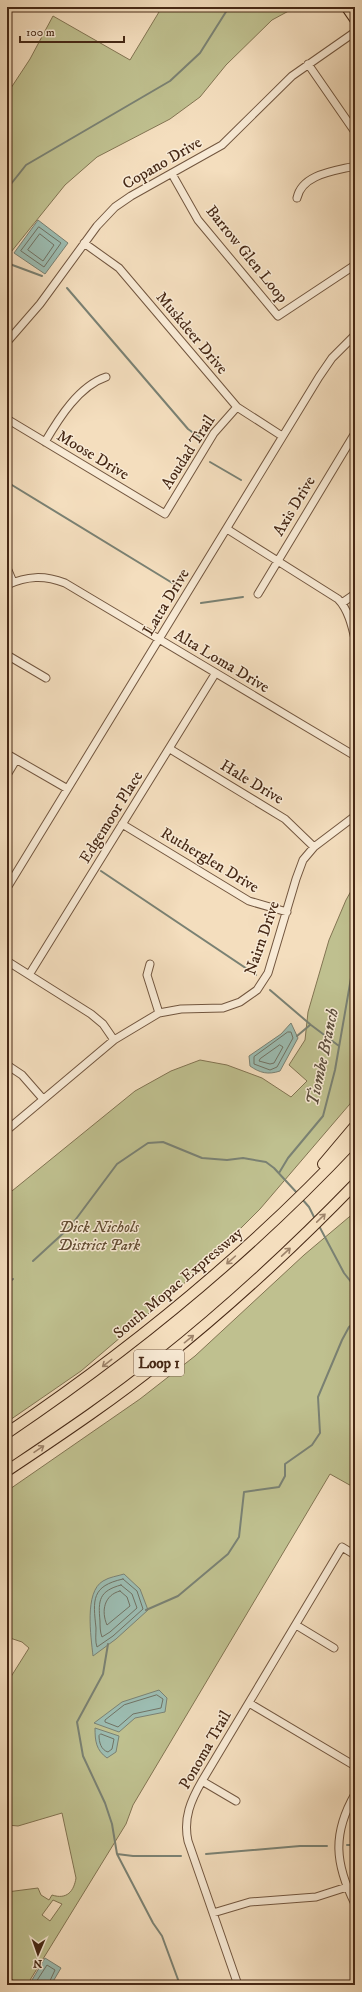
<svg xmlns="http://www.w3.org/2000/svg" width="362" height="1992" font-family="'IM FELL DW Pica',serif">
<rect width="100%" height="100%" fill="#f4debe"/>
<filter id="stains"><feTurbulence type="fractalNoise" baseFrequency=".005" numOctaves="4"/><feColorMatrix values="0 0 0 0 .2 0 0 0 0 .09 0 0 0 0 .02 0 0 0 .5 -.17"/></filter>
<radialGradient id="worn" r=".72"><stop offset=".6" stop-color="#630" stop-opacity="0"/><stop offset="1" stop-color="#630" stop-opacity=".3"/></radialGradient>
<!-- green -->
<path fill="#bfc08f" stroke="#827452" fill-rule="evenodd" d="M162,7h134l-24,13 -46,45 -26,32 -30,22 -73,38 -32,28 -58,72v-163l23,-35 23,-43 77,44z
M355,884v214l-95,111 -65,65 -114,97 -74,51v-227l128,-104 36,-20 29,-11 27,5 35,13 29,19 16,-16 -18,-16 16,-25 3,-28 21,-72 17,-40z
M355,1212v276l-25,-14 -197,331 -7,19 -99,161h-8l-12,-10v-83l31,-4 3,7 8,5 3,-5c15,5 22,-4 24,-17l-14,-65 -44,13 -11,-1v-142l22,-35 -7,-6 -15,-5v-146l133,-92 55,-43 109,-101zM53,1900l9,4 -12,17 -8,-6z"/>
<!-- water -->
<path fill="#9cbcb1" stroke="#7a8173" d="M38,220l30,23 -23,31 -31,-21z
M291,1023l7,15 -18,33c-12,4 -20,2 -30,-5l-1,-10 32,-22z
M124,1574l16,15 8,21 -32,29 -23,17c-2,-19 -9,-64 10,-75 6,-4 15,-5 21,-7z
M159,1690l8,8 -2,14 -30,6 -16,14 -25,-9 28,-21z
M95,1728l24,8 -3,16 -9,6c-11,-8 -12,-17 -12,-30z
M45,1958l16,10 -10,17h-22z"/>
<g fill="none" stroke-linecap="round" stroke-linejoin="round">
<!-- shore -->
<path stroke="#717263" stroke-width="1" d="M39,227l22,16 -17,24 -23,-16z
M40,234l14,11 -11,16 -15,-11z
M288,1032h3l2,6 -16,29 -7,3 -16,-6v-7z
M280,1045l3,2 -9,16 -4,1 -11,-3 1,-2z
M123,1579l14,12 6,18 -30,27 -16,11c-2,-5 -1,-13 -1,-19 -3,-28 -5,-42 27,-49z
M121,1585l11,9 5,14 -27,24 -8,5c-2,-5 -2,-11 -2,-16 -2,-21 -1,-30 21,-36z
M120,1591l7,6 3,9 -23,19c-6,-14 -3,-30 13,-34z
M157,1695l6,4 -2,9 -28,6 -15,13 -13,-5v-2l19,-15z
M101,1734l13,5 -2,10 -4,3c-7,-2 -9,-10 -9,-16z
M34,1985l13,-20 8,5 -7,15"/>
<!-- stream -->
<path stroke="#7a8173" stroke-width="2" d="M7,189l19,-24 144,-84 30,-28 29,-46
M7,263l35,13
M67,288l121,141 11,8
M210,462l31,18
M7,482l167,102
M201,603l42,-6
M101,871l155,104
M270,990l41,35 28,21
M297,1036l13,-11
M279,1173l9,-15 35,-42 12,-46 20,-115
M302,1199l7,8 6,12
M318,1224l26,49 11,14
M33,1261l37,-34 47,-63 31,-21 15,-1 39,16 25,2 16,-2 23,4 8,6 24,26
M7,1284l6,-5
M146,1610l32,-14 50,-42 11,-17 5,-45 35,-5 6,-11v-12l27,-19 8,-12 -2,-36 24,-57 7,-13 6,-5
M108,1644l-5,30 -26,48 6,34 22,47 7,21 5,30 36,69 9,13 18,49
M347,1845h8
M117,1854l16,2h48
M206,1854l94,-8h27"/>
<defs>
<path id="minor" d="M7,8l1,-1
M308,64l47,68
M172,174l26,46 80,96 77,-51
M297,198c5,-24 38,-27 58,-32
M84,243l35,25 118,139 45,29
M7,342l33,-38 57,-78 18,-19 16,-11 91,-51 70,-69 63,-44
M7,419l158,95 49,-81 23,-26
M45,442c14,-24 34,-56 61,-65
M227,529l111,70c10,10 14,27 17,40
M7,568l6,14
M7,585c20,-9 37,-10 58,-2l290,173
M258,594l97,-161
M342,603l13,-9
M7,655l39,23
M170,749l115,70 29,28
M7,754l59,34
M7,775l9,-15
M122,824l127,77 38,11
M7,888l312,-511 13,-19 23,-23
M7,961l84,53 12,10 11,16
M150,964l-3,11 12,38
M29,975l186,-301
M7,1065l15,10 21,24
M7,1130l107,-90 45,-27 22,-4 42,-1 17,-6 17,-12 11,-17 28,-94 7,-19 11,-13 41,-31
M296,1625l38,23
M249,1703l106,63
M202,1781l34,20
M355,1794c-23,40 -20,70 0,110
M213,1913l37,-11 66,-5 31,-10
M238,1985l-50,-144c-5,-23 3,-41 14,-60l140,-234 13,8"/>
<path id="major" d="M346,7l9,13"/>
<path id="highway" d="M323,1164l32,-38
M7,1433c126,-85 244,-182 348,-293
M7,1471c52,-35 105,-70 153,-109 69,-55 134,-115 195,-178"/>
</defs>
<!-- minor casing -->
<use href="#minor" stroke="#72563f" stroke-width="9"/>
<!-- major casing -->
<use href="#major" stroke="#462815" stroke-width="11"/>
<!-- highway casing -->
<use href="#highway" stroke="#462815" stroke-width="12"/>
<!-- minor -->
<use href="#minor" stroke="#f8ead5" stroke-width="7"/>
<!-- major -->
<use href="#major" stroke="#f4debe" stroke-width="9"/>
<!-- highway -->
<use href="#highway" stroke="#f4debe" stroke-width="10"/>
</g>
<!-- one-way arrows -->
<defs><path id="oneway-shaft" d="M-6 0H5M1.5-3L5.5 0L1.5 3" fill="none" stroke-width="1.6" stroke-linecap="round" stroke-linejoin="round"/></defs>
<g stroke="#9d836a">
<use href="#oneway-shaft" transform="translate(321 1218) rotate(-44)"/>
<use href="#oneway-shaft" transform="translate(286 1252) rotate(-43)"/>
<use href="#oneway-shaft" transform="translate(231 1260) rotate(138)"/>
<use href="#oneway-shaft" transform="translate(189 1339) rotate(-39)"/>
<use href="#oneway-shaft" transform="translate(107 1363) rotate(142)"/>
<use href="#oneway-shaft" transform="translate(39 1449) rotate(-34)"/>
</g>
<g text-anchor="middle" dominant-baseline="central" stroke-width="3" stroke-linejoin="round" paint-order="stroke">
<!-- shield labels -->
<rect fill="#f8ead5" stroke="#7b624f" stroke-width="1" x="134" y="1350" width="50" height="26" rx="3"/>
<g font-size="15" font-weight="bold" fill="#462815">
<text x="159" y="1363">Loop 1</text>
</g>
<!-- street labels -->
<g font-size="16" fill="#462815" stroke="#f8ead5">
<text transform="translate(162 163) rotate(-30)">Copano Drive</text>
<text transform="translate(247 254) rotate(51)">Barrow Glen Loop</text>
<text transform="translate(192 333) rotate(50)">Muskdeer Drive</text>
<text transform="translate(188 452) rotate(-57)">Aoudad Trail</text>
<text transform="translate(93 455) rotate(31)">Moose Drive</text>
<text transform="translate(294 506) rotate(-59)">Axis Drive</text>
<text transform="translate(166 602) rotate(-59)">Latta Drive</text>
<text transform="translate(222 661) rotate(31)">Alta Loma Drive</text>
<text transform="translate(252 782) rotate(31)">Hale Drive</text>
<text transform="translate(111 817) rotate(-58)">Edgemoor Place</text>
<text transform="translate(210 860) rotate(31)">Rutherglen Drive</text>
<text transform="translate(262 938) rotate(-71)">Nairn Drive</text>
<text transform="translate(178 1283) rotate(-40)">South Mopac Expressway</text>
<text transform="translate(205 1750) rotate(-60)">Ponoma Trail</text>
</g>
<!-- park labels -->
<g font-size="16" font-style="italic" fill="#644e34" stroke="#f8ead5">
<text x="99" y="1227">Dick Nichols<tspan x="99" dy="18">District Park</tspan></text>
</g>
<!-- water labels -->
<g font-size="17" font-style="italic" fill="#5c4d3c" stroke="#f8ead5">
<text transform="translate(323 1057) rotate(-78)">Tiombe Branch</text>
</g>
</g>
<!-- margin -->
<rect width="362" height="1992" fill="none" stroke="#f4debe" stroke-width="24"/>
<rect x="8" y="8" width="346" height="1976" fill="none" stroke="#462815" stroke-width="2"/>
<rect x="12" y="12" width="338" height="1968" fill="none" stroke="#462815"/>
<!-- north arrow -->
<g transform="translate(38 1954) rotate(182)" stroke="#f8ead5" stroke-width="3" paint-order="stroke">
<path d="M0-3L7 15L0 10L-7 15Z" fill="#462815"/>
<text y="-6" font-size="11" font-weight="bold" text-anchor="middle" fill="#462815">N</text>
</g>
<!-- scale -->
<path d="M20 36v6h104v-6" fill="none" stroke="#462815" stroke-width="2"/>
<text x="26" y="36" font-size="12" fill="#462815" stroke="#f8ead5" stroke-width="3" paint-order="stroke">100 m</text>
<rect width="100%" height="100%" filter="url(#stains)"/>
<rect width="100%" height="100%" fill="url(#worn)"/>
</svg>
